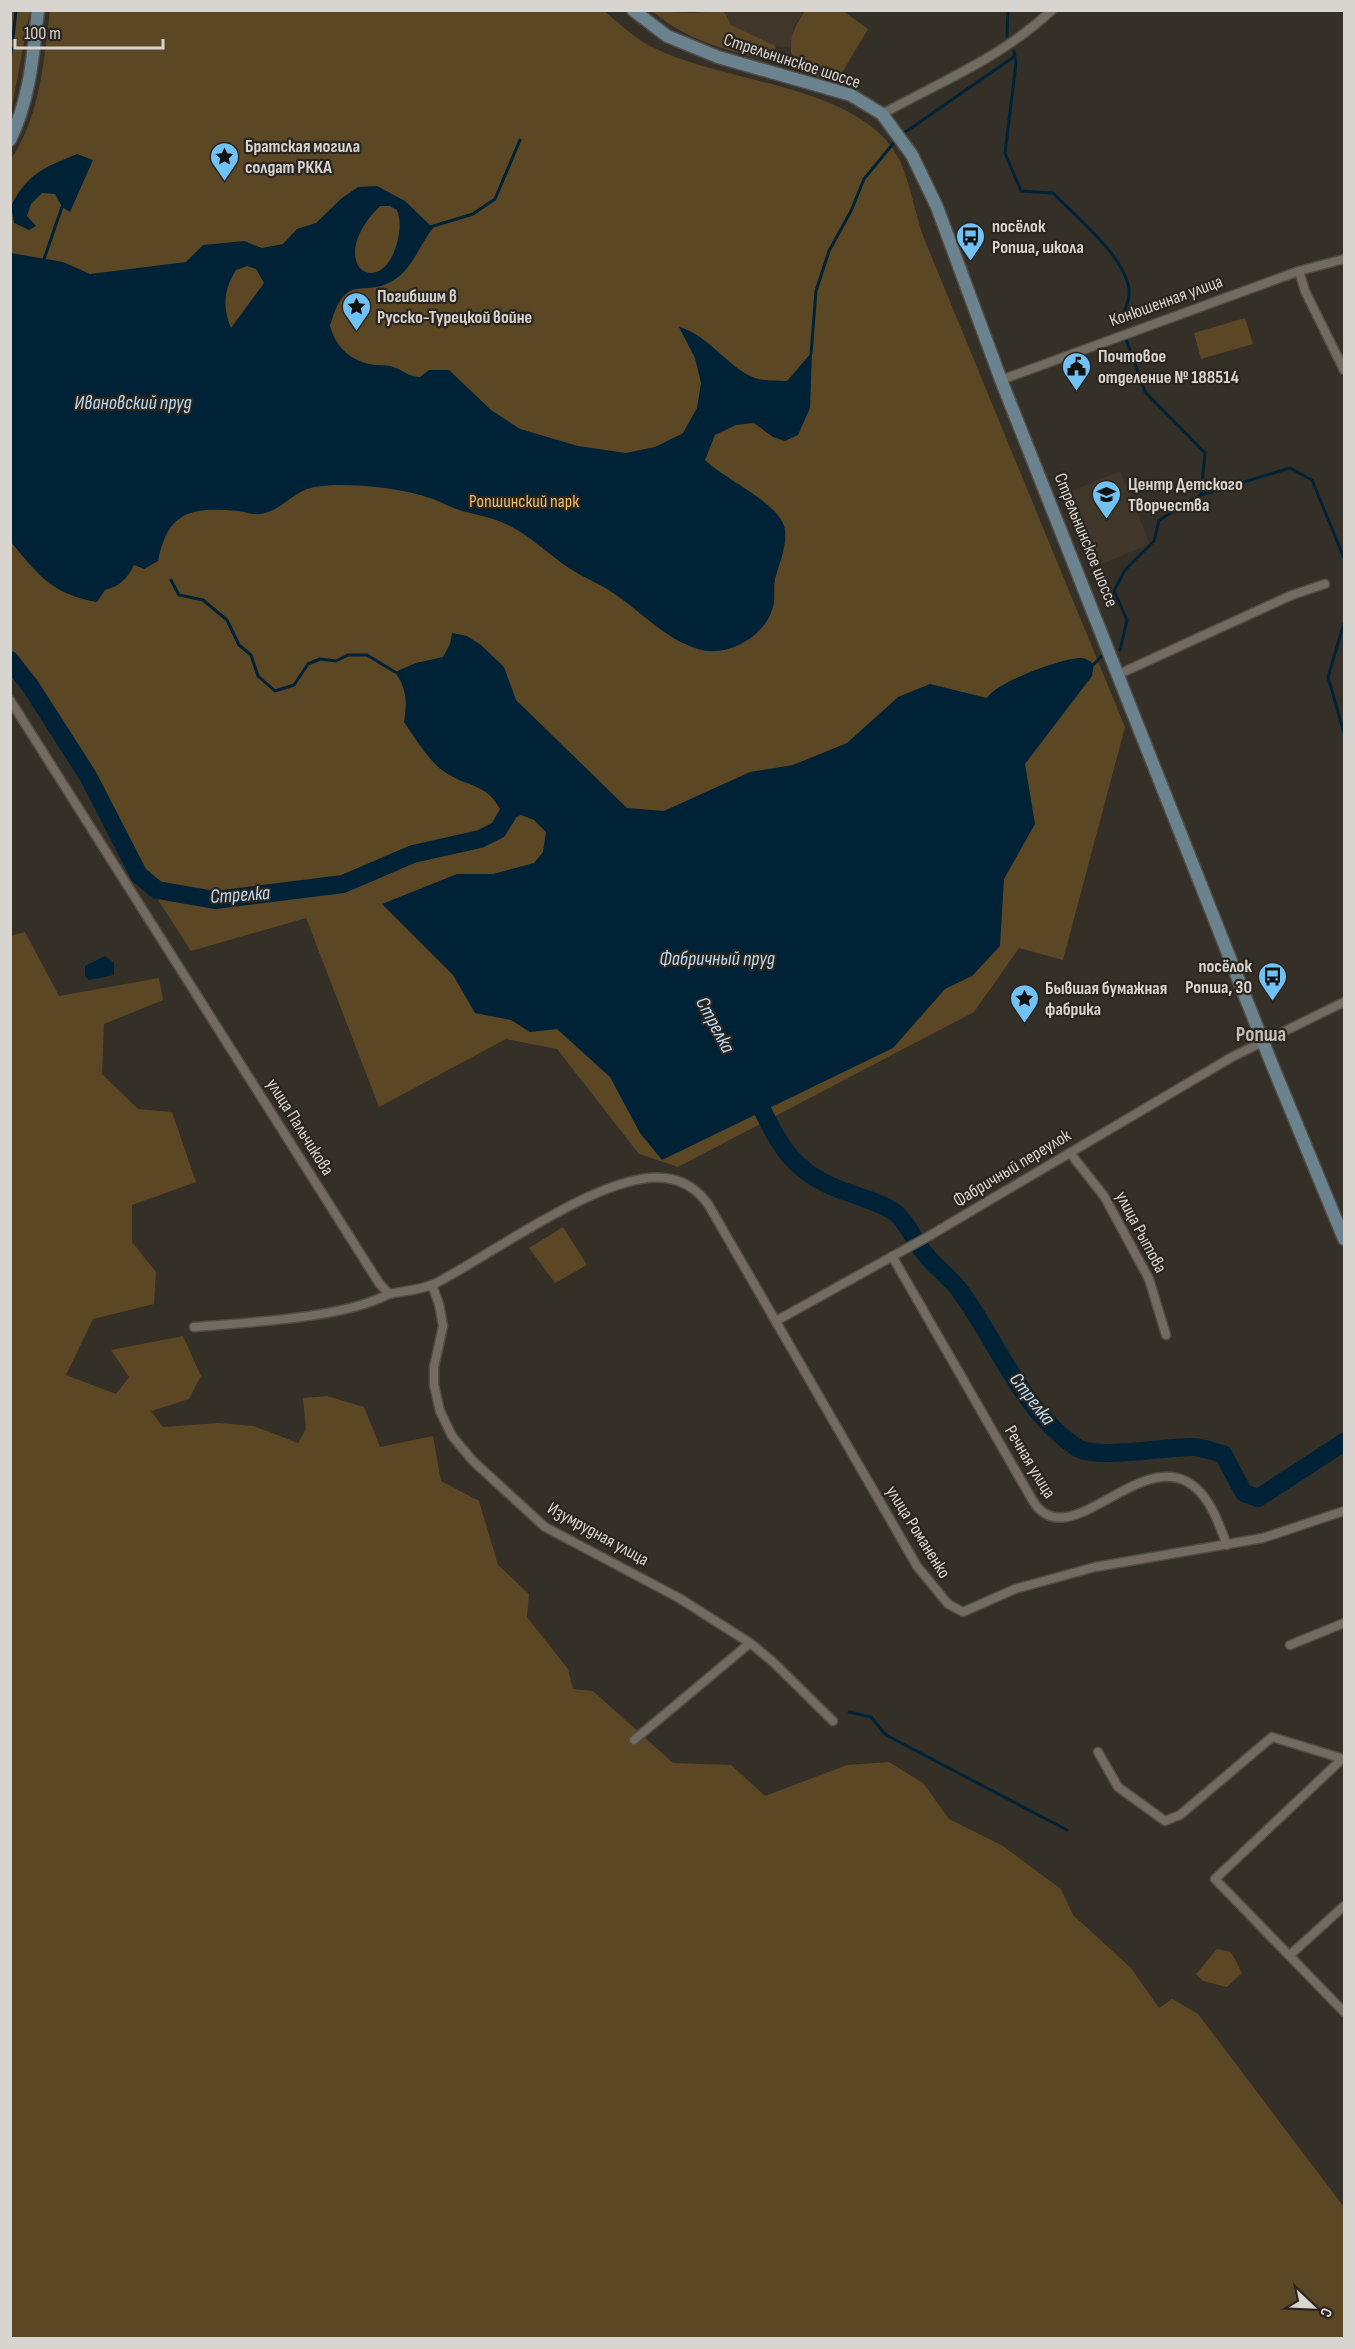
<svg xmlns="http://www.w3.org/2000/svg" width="1355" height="2349" font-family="'Sofia Sans Condensed',sans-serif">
<rect width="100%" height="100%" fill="#342f27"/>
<!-- built -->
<path fill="#40372a" d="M724,11h81l-11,15 -4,22 -14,-2 -45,-21z
M1120,471l30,73 -55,23 -30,-73z"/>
<!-- green -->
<path fill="#5c4725" d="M11,10l19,1 -19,101 -1,-101z
M50,11h554c13,10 26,23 39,31 70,42 213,39 255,115 11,21 17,55 25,79l202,491 -62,233 -44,-12 -45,64 -296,155 -39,-13 -82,-105 -51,-10 -127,68 -73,-189 -115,33 -180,-279v-513c29,-42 33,-99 39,-148z
M652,11l40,2 32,-2 7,14 45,21 -6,15c-43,-11 -83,-20 -118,-50z
M805,11h38l25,18 -32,54 -42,-14c-6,-26 -4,-36 11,-58z
M1245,318l8,26 -52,15 -7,-26z
M25,932l34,64 100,-18 4,22 -59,24 -2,50 36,35 34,3 24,70 -64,23v37l24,30 -2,32 -61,15 -27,56 50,19 13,-17 -18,-27 72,-14 18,40 -12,23 -38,12 12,16 55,-4 36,3 44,17 8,-14 -3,-31 24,-2 37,11 16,40 53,-11 8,45 38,20 19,64 31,29 -2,23 41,52 5,20 20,2 80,72 58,2 34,31 82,-31 42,-3 34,21 26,36 54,27 58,43 12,26 58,53 28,40 13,-9 26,15 146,193v131h-1333l-1,-1402z
M563,1227l24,38 -32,18 -26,-35z
M1217,1949l14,3 11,21 -15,14 -24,-6 -7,-7z"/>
<!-- water -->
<path fill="#002237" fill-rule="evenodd" d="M77,154l16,6 -23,52 -8,-5 -7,-13 -13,-1 -11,11 -4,12 9,10 -7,4 -15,-7 -3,-17c17,-33 32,-38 66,-52z
M377,186l28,15 28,27c-13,16 -20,40 -39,52 -33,20 -47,-11 -64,46 6,20 18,33 39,38 8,2 17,0 24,3 10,3 16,10 27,10l9,-7h20l42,40 29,19 58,17 48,7 29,-6 28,-14 14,-25 4,-25 -6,-25 -16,-31c31,8 52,45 79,52 9,2 19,1 29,2l25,-29 -2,56 -12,27 -13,6 -12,-4 -19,-14 -18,2 -21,10 -10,25c19,19 72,42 79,66 5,16 -5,38 -9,53 -2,10 1,22 -3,31 -9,28 -46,48 -74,39 -33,-10 -54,-35 -82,-54 -15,-11 -32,-17 -47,-27 -21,-14 -37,-31 -59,-42 -16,-8 -31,-11 -48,-15 -10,-3 -19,-8 -29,-12 -29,-10 -63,-14 -94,-14 -9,0 -23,1 -32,4 -18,7 -27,22 -47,25 -7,1 -15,-2 -22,-3 -47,-4 -70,0 -80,50l-14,8 -10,-4c-7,14 -14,21 -29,25l-8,12c-45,-8 -58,-26 -86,-60v-289l52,9 27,12 96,-12 17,-17 41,-4 18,7 21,-4 14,-15 19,-6 26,-25 16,-11zM380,206h10l7,4c4,11 3,22 0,33 -16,60 -75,21 -17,-37zM247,266l9,3 8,14 -33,45c-9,-21 -7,-39 5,-58z
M452,633l15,3 14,9 23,22 12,33 111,108 37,3 86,-39 43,-7 54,-22 51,-46 32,-13 57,14c9,-16 75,-40 94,-40 5,0 8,3 13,6l-2,12 -67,88 10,60 -31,55 -4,67 -28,30 -27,13 -52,59 -231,112 -22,-27 -30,-56 -53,-48 -27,3 -19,-12 -36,-7 -22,-38 -71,-71 75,-30h36l41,-11 9,-11 3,-20 -12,-12 -13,-5 -16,6c-14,-41 -37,-31 -63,-51 -13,-9 -29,-35 -38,-48 3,-20 3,-33 -9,-50l21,-9 27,-6 7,-13z
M105,956l9,7v12l-25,5 -4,-4v-10z"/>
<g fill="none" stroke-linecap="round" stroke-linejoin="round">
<!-- stream -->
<path stroke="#002237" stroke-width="3" d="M1007,36l1,-26
M13,38l3,-28
M1014,51l2,12 -11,90 16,38 32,2c21,22 79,69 76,102 0,8 -6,18 -9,26
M10,57l2,-8
M901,135l114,-79
M430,227l43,-13 22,-15 25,-59
M43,262l19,-55
M1126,339l19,53 60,61 -4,42 89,-27 22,12 32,78
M811,354l5,-63 13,-40 22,-40 13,-32 32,-39
M171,580l8,15 24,5 24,20 12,25 12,10 7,21 17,15 19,-6 14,-21 12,-5 16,2 12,-6h19l28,17
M1344,623l-16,54 16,56
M1120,650l7,-30 -13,-29 11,-21 29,-29 5,-21 42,-25
M1094,664l9,-9
M849,1712l22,5 15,18 181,95"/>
<!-- river -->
<path stroke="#002237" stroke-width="18" d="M10,660l21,27 57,89 51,99 18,15 58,10 128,-16 70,-30 67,-15 18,-9 19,-31
M752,1090c25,47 33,78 86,99 18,7 44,13 59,25 12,11 18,29 29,41 10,13 25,23 34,36 38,51 61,119 116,156 20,14 91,-1 117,0 9,0 21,5 30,7l21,39 14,5 86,-56"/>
<defs>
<path id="minor" d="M882,114c60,-33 119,-56 170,-104
M1299,271l6,20 39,79
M1001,380l298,-109 45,-12
M1119,674l173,-79 33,-11
M10,700l369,583 10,11c14,-3 32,-4 45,-10 55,-27 178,-120 237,-105 15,3 28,13 37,25l209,362 31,38 15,8 52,-23 80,-22 168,-29 81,-27
M1070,1153l34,43 45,83 17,56
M892,1256l141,245c37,60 114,-66 167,-9 13,14 20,35 27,53
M432,1285l7,19 4,22 -9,41v18l6,26 12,25 21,25 72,66 134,71 71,45 22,18 61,60
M776,1321l153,-85 303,-179 112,-55
M194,1327c55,-5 147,-8 195,-33
M1290,1645l54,-22
M634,1740l116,-97
M1098,1752l20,35 47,34 15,-6 92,-78 72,22
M1342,1759l-127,120 129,133
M1290,1955l54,-49"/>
<path id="secondary" d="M633,10l34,26 51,21 133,38 31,19 30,41 25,52 64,173 270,682 73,177
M10,140c20,-41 23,-85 28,-130"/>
</defs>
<!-- minor casing -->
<use href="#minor" stroke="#514c45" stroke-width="11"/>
<!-- secondary casing -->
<use href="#secondary" stroke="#514c45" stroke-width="15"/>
<!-- minor -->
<use href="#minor" stroke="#716b62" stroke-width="8"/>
<!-- secondary -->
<use href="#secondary" stroke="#6b838e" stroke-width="12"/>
</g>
<!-- icons -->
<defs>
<symbol id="sight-pin" viewBox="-11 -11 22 30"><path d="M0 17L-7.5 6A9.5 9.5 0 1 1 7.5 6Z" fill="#70c1f4" stroke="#2a251e"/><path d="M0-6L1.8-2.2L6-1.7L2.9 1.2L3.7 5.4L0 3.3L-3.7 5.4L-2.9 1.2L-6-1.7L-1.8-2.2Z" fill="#111"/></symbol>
<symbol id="bus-pin" viewBox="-11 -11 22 30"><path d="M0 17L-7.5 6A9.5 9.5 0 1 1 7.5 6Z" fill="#70c1f4" stroke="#2a251e"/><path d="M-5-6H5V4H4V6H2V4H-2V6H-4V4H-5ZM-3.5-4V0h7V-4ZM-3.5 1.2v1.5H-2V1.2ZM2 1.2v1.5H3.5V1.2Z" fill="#111"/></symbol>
<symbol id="civic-pin" viewBox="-11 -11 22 30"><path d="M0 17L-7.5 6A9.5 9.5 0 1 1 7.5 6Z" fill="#70c1f4" stroke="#2a251e"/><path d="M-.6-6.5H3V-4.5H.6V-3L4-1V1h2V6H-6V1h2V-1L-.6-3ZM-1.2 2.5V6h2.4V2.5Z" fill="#111"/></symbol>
<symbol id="school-pin" viewBox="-11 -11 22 30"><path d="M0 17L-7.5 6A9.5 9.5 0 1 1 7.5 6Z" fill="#70c1f4" stroke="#2a251e"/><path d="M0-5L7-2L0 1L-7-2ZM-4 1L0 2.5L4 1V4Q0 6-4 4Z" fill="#111"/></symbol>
</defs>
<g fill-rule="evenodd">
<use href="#sight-pin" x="208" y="140" width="33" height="45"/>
<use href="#bus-pin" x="954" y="220" width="33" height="45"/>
<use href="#sight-pin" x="340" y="290" width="33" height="45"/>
<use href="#civic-pin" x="1060" y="350" width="33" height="45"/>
<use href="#school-pin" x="1090" y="478" width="33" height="45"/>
<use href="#bus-pin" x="1256" y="960" width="33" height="45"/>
<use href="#sight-pin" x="1008" y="982" width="33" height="45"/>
</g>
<g text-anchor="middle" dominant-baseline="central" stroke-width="4.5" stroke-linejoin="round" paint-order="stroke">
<!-- street labels -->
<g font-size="18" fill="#d8d4cf" stroke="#2a251e">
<text transform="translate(792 61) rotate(18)">Стрельнинское шоссе</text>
<text transform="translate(1166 301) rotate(-20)">Конюшенная улица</text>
<text transform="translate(1086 540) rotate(68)">Стрельнинское шоссе</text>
<text transform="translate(300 1127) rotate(58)">улица Пальчикова</text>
<text transform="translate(1012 1168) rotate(-31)">Фабричный переулок</text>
<text transform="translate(1141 1232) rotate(62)">улица Рытова</text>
<text transform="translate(1030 1462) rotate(59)">Речная улица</text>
<text transform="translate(918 1532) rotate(58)">улица Романенко</text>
<text transform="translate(598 1534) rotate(29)">Изумрудная улица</text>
</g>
<!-- poi labels -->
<g font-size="18" font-weight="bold" fill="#d8d4cf" stroke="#2a251e" text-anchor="start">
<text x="245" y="146">Братская могила<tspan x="245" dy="21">солдат РККА</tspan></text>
<text x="992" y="226">посёлок<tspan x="992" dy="21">Ропша, школа</tspan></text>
<text x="377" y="296">Погибшим в<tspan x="377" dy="21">Русско-Турецкой войне</tspan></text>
<text x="1098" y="356">Почтовое<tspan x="1098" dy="21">отделение № 188514</tspan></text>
<text x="1128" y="484">Центр Детского<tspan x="1128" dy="21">Творчества</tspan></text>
<text x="1252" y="966" text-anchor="end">посёлок<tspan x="1252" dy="21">Ропша, 30</tspan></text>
<text x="1045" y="988">Бывшая бумажная<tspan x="1045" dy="21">фабрика</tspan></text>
</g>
<!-- park labels -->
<g font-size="18" fill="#f4bf63" stroke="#2a251e">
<text x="524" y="501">Ропшинский парк</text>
</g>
<!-- water labels -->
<g font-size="20" font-style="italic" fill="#baddf5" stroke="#2a251e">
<text x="133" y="403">Ивановский пруд</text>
<text transform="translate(240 895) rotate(-4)">Стрелка</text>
<text x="717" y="959">Фабричный пруд</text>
<text transform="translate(715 1025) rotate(62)">Стрелка</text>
<text transform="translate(1032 1399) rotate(52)">Стрелка</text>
</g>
<!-- quarter labels -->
<g font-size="21" font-weight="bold" fill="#c3bdb3" stroke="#2a251e">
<text x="1261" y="1034">Ропша</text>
</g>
</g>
<!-- border -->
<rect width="1355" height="2349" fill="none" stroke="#d8d4cf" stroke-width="24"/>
<!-- north arrow -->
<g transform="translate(1313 2307) rotate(113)" stroke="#2a251e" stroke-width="4.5" paint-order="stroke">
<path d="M0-4.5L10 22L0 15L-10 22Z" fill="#d8d4cf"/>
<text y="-9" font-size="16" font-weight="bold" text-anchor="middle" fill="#d8d4cf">С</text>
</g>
<!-- scale -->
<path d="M15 39v9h148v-9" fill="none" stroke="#d8d4cf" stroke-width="3"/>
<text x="24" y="39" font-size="18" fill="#d8d4cf" stroke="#2a251e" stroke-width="4.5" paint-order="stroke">100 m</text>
</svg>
